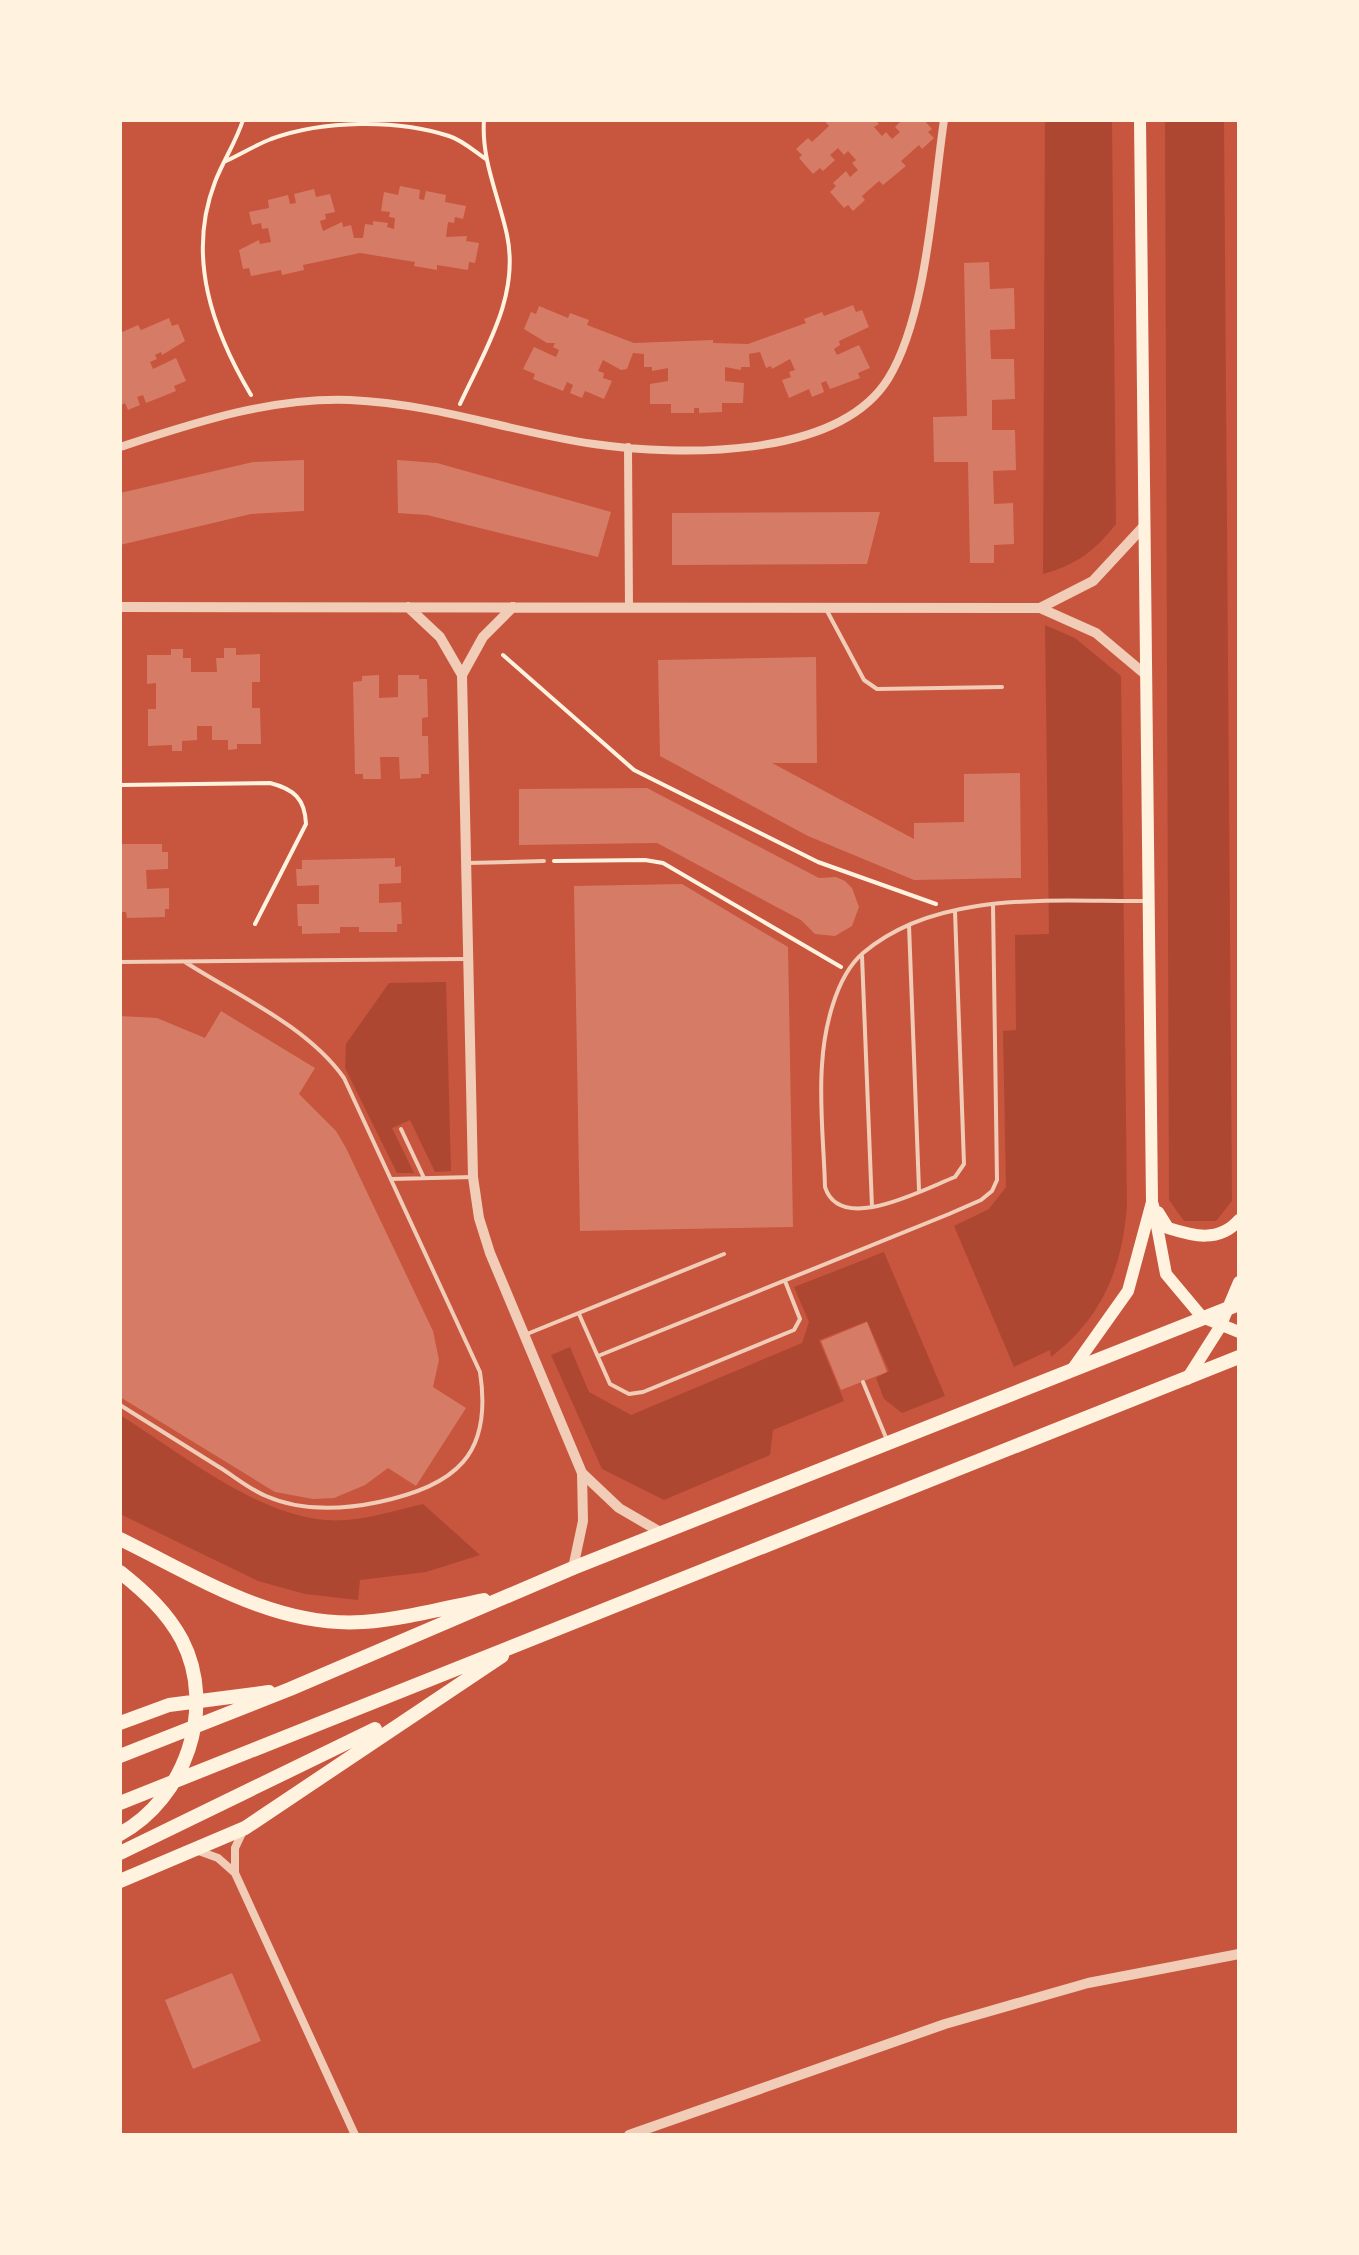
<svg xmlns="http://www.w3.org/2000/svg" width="1359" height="2255" font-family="'PT Sans Narrow',sans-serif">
<rect width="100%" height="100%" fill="#c8553d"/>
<!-- green -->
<path fill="#ae4732" d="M1045,120h67l4,404c-21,27 -40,41 -73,50z
M1165,120h59l8,1081 -16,20h-32l-15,-21z
M1045,625l30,13 46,38 6,530c-5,63 -25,112 -76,151l-1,-7 -36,17 -60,-141 35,-17 17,-22 -3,-156 13,-1 -1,-95 34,-1z
M446,982l5,189 -16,1 -25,-52 -18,8 22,45h-17l-52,-105 1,-24 43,-61z
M884,1252l61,144 -43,17 -18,-14 -8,-21 13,-7 -22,-50 -48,19 25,61 -71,29 -3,25 -106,45 -62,-31 -51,-114 19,-8 19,45 42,23 171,-72 7,-21 -15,-35z
M120,1415c61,38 134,99 206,105 31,3 66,-9 97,-16l57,51 -54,17 -66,8 -2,20 -53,-6 -47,-13 -138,-67z"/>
<!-- building -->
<path fill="#d67c66" d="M824,120h51l4,4 -5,3 8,9 4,-4 6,7 8,-7 -5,-5 7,-7h22l8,9 -4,3 6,6 -12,11 -3,-4 -18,16 5,5 -23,19 -4,-4 -17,15 3,4 -12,11 -5,-6 -4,3 -14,-16 6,-6 -3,-3 13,-12 4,6 8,-7 -6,-7 4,-3 -8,-9 -4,4 -6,-7 -8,7 5,5 -12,11 -3,-3 -7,6 -14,-16 3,-3 -6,-6 12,-11 4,4 17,-16z
M400,186l20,4 -1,9 5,1 2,-9 20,4 -1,7 21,4 -3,13 -8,-2 -1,6 -6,-1 -2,15 21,-1 -1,5 13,2 -4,20 -6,-1 -1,8 -31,-5v5l-23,-4 1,-4 -55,-9 -57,12 1,5 -22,5 -1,-5 -30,6 -2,-8 -6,1 -4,-19 20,-10 1,4 11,-2 -3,-14 -6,1 -1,-6 -9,2 -3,-13 20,-4 -1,-8 20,-5 2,9 6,-1 -2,-9 20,-5 2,8 14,-3 5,18 -10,2 1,5 -6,2 3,10 19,-9 1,5 8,-2 3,13h9l2,-14 8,1v-4l15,2 -1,4 7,2 1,-11 -6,-1 1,-5 -9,-1 3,-19 14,3z
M989,262l1,27 24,-1 1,41 -25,1 1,29h23l1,40 -23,1v30h23l1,40 -23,1 1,33 19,-1 1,41 -20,1v18h-24l-2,-101h-34l-1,-45 34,-1 -3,-153z
M853,305l3,7 6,-2 7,17 -30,14 1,4 -6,4 3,6 22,-10 11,23 -12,5 2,5 -30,11 -4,-8 -5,2 3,9 -12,5 -3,-8 -20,9 -7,-18 9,-3 -2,-5 6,-2 -5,-11 -18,10 -1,-3 -5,2 -6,-16 -11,2 1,13h-9v3l-16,-3v14l19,2 -1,20h-21v9l-23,1v-5h-5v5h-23v-9h-21v-20l18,-3v-13l-16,3v-4h-8v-13l-11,-1 -6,16 -6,1 -18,-10 -5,11 6,2 -1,5 9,3 -8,18 -19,-8 -3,7 -12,-5 3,-8 -6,-3 -4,9 -30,-12 2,-5 -12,-5 11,-22 22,10 3,-7 -6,-3 2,-4h-8l-23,-14 7,-17 5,2 3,-8 29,12 2,-5 19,7 -2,5 47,18 79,-3v3l35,1 58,-21 -2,-4 18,-7 2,4z
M169,318l3,8 6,-2 7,17 -23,14 -1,-3 -6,3 2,4 -7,3 3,7 23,-11 10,23 -12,5 2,5 -30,12 -3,-8 -6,2 3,8 -12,5 -3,-7 -5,3v-73l18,-8 3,5z
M304,460v51l-53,3 -131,31v-52l133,-31z
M397,460l40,3 174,49 -13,45 -171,-42 -29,-2z
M880,512l-13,52 -195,1v-52z
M224,648h12v7l24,-1v28h-8v26h8l1,36h-24v5l-9,1v-10h-16v-14h-15v14l-15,1v10h-10v-6l-24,1v-37h8v-26l-9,1v-29h24v-6h12v9h8v14h26l-1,-14h8z
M816,657l1,106h-45l142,76v-16l50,-1v-48l56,-1 1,105 -107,2 -106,-44 -148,-80 -2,-96z
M379,675v23l19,-1v-22h21v4h8l1,38 -6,1v18h6l1,38h-8v4l-21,1 -1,-22h-19l1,22h-18v-5h-8l-2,-92 9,-1v-5z
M647,788l172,90 17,-1 9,4 7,7 7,19 -7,19 -17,10 -20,-2 -14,-14 -144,-77 -138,2v-56z
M120,844h42v8h6v17l-22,1 1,19 22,-1v21h-4v8l-38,1 -1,-6h-6z
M395,858v9l6,-1v17l-22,1v19l22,-1 1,22h-5v8h-38v-5h-19v6l-38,1v-8h-4l-1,-22h22v-19l-22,1 -1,-17h6v-9z
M682,884l106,63 5,280 -213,4 -6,-345z
M221,1011l94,57 -16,26 37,37 10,17 87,183 6,29 -6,27 33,21 -50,78 -28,-18 -23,17 -31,13 -21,1 -38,-7 -155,-95v-381l37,2 48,20z
M867,1322l20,50 -46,18 -20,-49z
M232,1973l29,68 -68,28 -28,-69z"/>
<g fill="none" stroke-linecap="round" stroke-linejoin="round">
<!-- path -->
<path stroke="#fff3e0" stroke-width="4" d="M243,120c-7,22 -20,41 -28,62 -29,75 -2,149 36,213
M226,161c15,-7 30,-16 45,-22 52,-19 126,-20 178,-3 13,4 25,15 37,23
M460,404c25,-54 60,-108 47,-169 -8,-38 -26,-75 -23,-115
M503,655l131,115 184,92 118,42
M120,785l150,-2c24,6 35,16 36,41l-51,100
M554,861l91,-1 18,3 178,104"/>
<!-- service -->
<path stroke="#f1ccb7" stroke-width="4" d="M826,609l38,71 13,9 125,-2
M468,863l76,-2
M955,911l9,253 -9,13c-31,12 -115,58 -130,10 -1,-40 -6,-82 -3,-122 2,-35 13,-88 41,-112 75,-64 192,-51 282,-52
M909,925l10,265
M862,956l10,251
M120,962l346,-3
M401,1129l23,49
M391,1179l82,-2
M579,1314l31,70 19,10 14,-2 151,-62 6,-11 -15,-38
M527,1334l197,-80
M598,1356l351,-142 32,-14 11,-9 5,-11 -4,-275
M863,1382l24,58
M120,1405c33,21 66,41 99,62 15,9 30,22 47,29 36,16 75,14 113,6 76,-17 114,-46 101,-130l-136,-294c-37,-52 -106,-82 -159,-116"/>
<!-- minor -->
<path stroke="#f1ccb7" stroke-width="8" d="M120,447c74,-24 151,-50 230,-47 88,4 160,32 244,44 83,12 243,16 294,-65 39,-63 45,-185 56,-259
M628,447l1,160
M196,1850l22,8 17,15 120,262
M235,1872v-24l8,-17"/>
<!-- tertiary -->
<path stroke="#f1ccb7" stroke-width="10" d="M120,607l920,1 56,25 50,42
M408,607l32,30 22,38 11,502 6,41 11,35 92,220 1,48 -10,47
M1040,608l53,-27 51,-55
M462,675l21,-38 30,-30
M582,1473l37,35 43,25
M629,2135l316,-111 143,-41 151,-29"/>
<!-- secondary -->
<path stroke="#fff3e0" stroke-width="12" d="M1153,1205l13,69 36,43 37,15
M1158,1212l10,16c25,8 51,15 71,-8
M1074,1367l54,-76 24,-89 -12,-1082
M1187,1379l33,-52 19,-45"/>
<!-- trunk -->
<path stroke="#fff3e0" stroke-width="14" d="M120,1539c76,37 155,89 243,83 41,-3 82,-14 121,-22
M120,1572c25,20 47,40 62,68 35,68 3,159 -62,194
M120,1723l49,-18 100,-13
M120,1756l170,-67 283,-121 666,-264
M120,1803l1119,-446
M120,1853l255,-124
M120,1881l125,-53 257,-172"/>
</g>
<!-- border -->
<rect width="1359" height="2255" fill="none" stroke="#fff3e0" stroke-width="244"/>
</svg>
